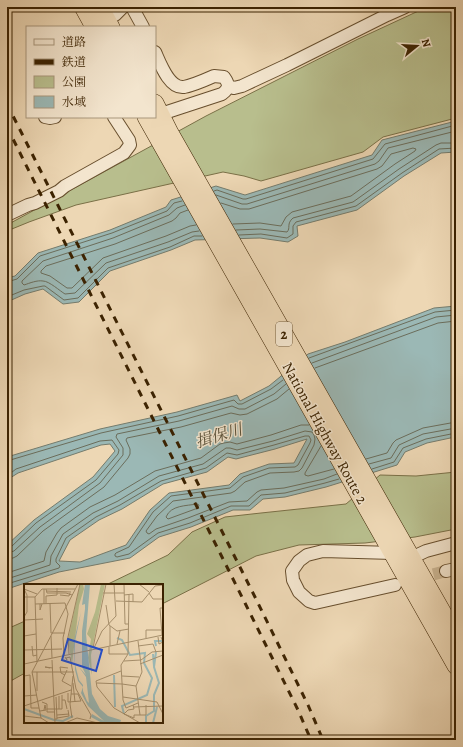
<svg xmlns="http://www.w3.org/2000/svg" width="463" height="747" font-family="Alegreya,'Noto Serif JP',serif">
<rect width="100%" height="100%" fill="#edd7b4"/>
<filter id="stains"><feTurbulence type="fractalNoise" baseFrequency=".005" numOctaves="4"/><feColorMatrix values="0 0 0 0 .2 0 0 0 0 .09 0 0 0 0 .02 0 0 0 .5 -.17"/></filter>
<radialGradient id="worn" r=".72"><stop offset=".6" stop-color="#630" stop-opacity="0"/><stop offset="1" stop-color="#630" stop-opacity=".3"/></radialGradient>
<!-- green -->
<path fill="#b8be8d" stroke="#7a7047" d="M427,7h29v111l-73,19 -20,15 -102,29 -17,-5 -21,-4 -147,33 -47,17 -22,9v-6l199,-109 152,-77z
M456,472v57l-41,8 -50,6 -66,2 -43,11 -94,48v-19h-56l62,-30 24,-23 33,-15 36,-4 85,-9 34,-29 36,1z
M25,621v52l-18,10v-54z"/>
<!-- water -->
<path fill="#9bb8b5" stroke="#757c6d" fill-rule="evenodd" d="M456,121v31l-15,1 -37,23 -47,34 -60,16 1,10 -10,6 -28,-4 -65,2 -24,10 -61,21 -31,31 -16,2 -20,-15 -18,5 -18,8v-24l8,-2 23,-23 72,-23 56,-23 5,-7 45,-14 29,9 127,-40 10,-15z
M456,306v127l-1,4 -28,6 -22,9 -8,13 -71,22 -41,10 -22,2 -13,11h-17l-42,17 -32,10 -29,21 -71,14 -52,17v-44l27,-25 59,-43 22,-26 -5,-7 -9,1 -83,28 -11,7v-23l93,-28 77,-17 60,-17 3,6 29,-15 39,-32 37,-12 89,-34zM307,439l-13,24 -25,1 -29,10 -11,11 -60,8 -19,17 -24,35 -46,17 -21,-1 11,-21 29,-20 23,-11 41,-25 44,-12 21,-15 8,2 39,-10z"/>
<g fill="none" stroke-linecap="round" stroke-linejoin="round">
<!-- shore -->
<path stroke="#6b6d5b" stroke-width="1" d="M214,191l3,-1 26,9h3l127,-40 12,-15 71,-19
M216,195l26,9h5l128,-40 4,-3 9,-13 68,-17
M221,203l19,6h9l128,-40 5,-3 9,-12 22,-6 3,1 -1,2 -20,13 -44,32 -59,16 -6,5 -5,9 -21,-3 -27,1
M185,205l-8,3 -8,7 -56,23 -70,23 -21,20v2l2,2c6,-2 13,-5 19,-4 6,0 17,10 22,13l10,-1 31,-30 62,-21 24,-10 7,-1
M188,210l-8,3 -4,5 -4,3 -57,23 -69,22 -5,5v2l9,3 17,12h5l31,-30 63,-22 24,-10 6,-1
M236,230l24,-1 27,3c4,-4 -1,-8 6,-14l60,-16 46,-33 37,-24 5,-2h15
M239,235l22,-1 26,4 6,-4v-8l3,-4 60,-16 46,-33 37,-24 17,-1
M7,282l10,-3 23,-23 72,-23 55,-22 7,-8 8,-2
M7,297l17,-7 19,-4h2l19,14 14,-2 30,-30 62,-21 24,-11h8
M309,358l126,-46 21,-2
M312,363l124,-46 20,-2
M315,368l123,-45 18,-2
M321,446l-16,27v2l3,1 26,-7
M366,459l21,-6 6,-10 3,-3 27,-12 33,-6
M7,461l94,-28 77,-17 56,-16 4,4h4l29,-15 12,-9
M369,464l22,-6 8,-13 24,-11 33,-6
M372,469l22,-7 9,-14 23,-9 30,-6
M7,476l9,-7 84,-28 12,-1 7,10 -1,4 -22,26 -60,43 -25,24 -4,1
M197,504l2,1 -1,3 -30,11 -2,-2c5,-12 20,-11 31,-13z
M7,553l7,-2 26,-24 60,-44 23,-28v-7l-7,-11 1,-3 62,-13 53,-15 7,3h6l29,-15 12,-10
M7,559l6,-1 4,-2 26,-25 61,-44 24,-29 2,-4v-5l-4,-9 1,-2 54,-11 50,-14 9,2 7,-1 30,-15 12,-10
M7,573l37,-12 2,-9 11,-19 4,-5 29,-21 25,-12 40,-24 46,-13 19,-14 4,-1 6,-1 7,2 34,-9 30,-10h8
M7,579l43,-14 1,-9 12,-22 30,-21 25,-12 41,-25 44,-12 23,-16h4l7,2 36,-9 32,-10 7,1 2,3 1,4 -1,6 -12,23 -3,3 -5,1 -24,1 -25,9 -10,9 -4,2 -58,8 -16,15 -11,15 1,2 2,1 7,-5 32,-11 41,-16 18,-1 10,-9 4,-2 23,-2 40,-9 13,-5
M7,584l52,-16 1,-2 -4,-4v-3l10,-21 30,-21 24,-12 41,-24 45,-13 21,-15 10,2 37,-10 31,-9h4l2,4 -1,3 -12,22 -3,2 -26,1 -26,9 -13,11 -59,8 -18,16 -24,35 -13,6 -1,1v2l2,1 12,-3 29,-21 32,-10 41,-17h18l12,-11 24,-2 40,-10 14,-4"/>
<!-- minor-tunnel -->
<path stroke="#c9b390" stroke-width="12" stroke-dasharray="12 6" stroke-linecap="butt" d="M416,579l30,-8"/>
<defs>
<path id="minor" d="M132,7l11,20
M115,15l8,-8
M155,52c5,11 14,37 29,35 10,-2 21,-7 30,-11l10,1c5,7 6,11 -2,17l-61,20
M228,86l6,2 8,-2 45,-21 100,-50 18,-8
M45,117l5,1 5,-1
M7,215l21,-10 7,-2 24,-12 6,-5 59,-33 6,-8 -1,-5 -15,-23
M393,553l-70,-2 -16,4 -8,6 -7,10 1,9 6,12 10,9 6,2 80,-18
M411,558l15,-7 30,-8
M446,571l10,-2"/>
<path id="highway" d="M83,7l11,20
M100,7l11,20
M155,103l15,30 286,503
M146,117l310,549"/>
</defs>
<!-- minor casing -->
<use href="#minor" stroke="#684f2e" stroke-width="14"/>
<!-- highway casing -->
<use href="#highway" stroke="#3b2201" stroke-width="18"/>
<!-- minor -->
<use href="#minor" stroke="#f3e5ce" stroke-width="12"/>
<!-- highway -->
<use href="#highway" stroke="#edd7b4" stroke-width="17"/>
<!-- rail -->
<path stroke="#3b2201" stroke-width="3" stroke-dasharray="7 7" stroke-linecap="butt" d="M7,104l248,493 53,108 15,35
M7,127l238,476 53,107 13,30"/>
</g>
<g text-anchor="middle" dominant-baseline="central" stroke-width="3" stroke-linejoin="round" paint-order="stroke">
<!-- shield labels -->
<rect fill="#f3e5ce" stroke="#725c3e" stroke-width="1" x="276" y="322" width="16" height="24" rx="3"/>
<g font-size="14" font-weight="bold" fill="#3b2201">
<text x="284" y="334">2</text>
</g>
<!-- street labels -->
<g font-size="15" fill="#3b2201" stroke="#f3e5ce">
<text transform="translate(325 433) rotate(61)">National Highway Route 2</text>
</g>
<!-- water labels -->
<g font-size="16" font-style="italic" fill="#584f37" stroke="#f3e5ce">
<text transform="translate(219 436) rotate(-17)">揖保川</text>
</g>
</g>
<!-- overview -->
<g transform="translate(24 584)">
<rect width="139" height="139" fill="#edd7b4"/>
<path d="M56,0h3l1,5 -5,16 -7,59 -4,-24zM77,0h4l-14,71 1,20 -4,-17 3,-19 -4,-5 8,-22z" fill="#b8be8d"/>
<path d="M61,0h5l-4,50 6,60 8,15 8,7 13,4 -1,3h-18l-11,-6 1,-3 12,7 -16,-15 -7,-13 2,-6 -5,-6 -3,-11 -1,-30 7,-28 -6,30v22l4,16 4,5v6l4,10 2,2 -3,-26 -7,-10 7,8 -4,-8v-36l3,-22v-5l-3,1z" fill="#9bb8b5"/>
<path fill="none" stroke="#9bb8b5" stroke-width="2" d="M93,54l5,2 8,15 15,-2 -1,10 8,15 -5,17 -25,11 2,8M132,62l-1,-5h7M129,70l1,12M90,91l1,32M0,125l30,11 9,1 10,-5M122,139v-7l8,-5v-16l5,-12 -5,-16 2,-15M129,139l4,-16"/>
<path fill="none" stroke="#a68f6c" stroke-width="1" d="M100,0l1,40h4M115,0l10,8M139,1v18M0,5l3,6v17l-3,5M0,5l13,5M20,5v15M22,5l1,4h19l6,2M22,7l25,1M79,9h21M125,9l4,6h10M36,11l9,1 1,-3M100,11l9,-1v8M105,11l-1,59 -7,11 2,35 3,8 12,-5M0,13h11l7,-8h33M11,13l2,65M92,17l26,1 13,-16 8,-1M26,19l1,30h14M11,20l30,-1M16,20v6l2,-6M22,20v-8l11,-1v-7M82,21l3,20 8,6 12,-2M0,36l19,-1M138,51l-2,-27h3M0,52l12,-2M27,52l1,22M134,53l1,7 4,-2 -2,-5M122,54v-8h15M114,57l4,31 -6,14 4,29M93,60l3,-13M8,62l1,10 4,-1M86,62v-20M114,62l15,-2 3,8M85,63v7h19M69,64l13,-64M70,64l8,-17 14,-15 -2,-32M0,66l38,-1M45,70l-1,-17 12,-53M40,71l-1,-17 5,-24 -3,-11M41,73l2,3 -1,-2 4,-1 6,32 15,26 -1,4M28,76l3,63M100,77l17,-1 11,-8 11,-1M0,80l139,-29M116,80l23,-9M26,84l-5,-1 8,1M43,86l-5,11 9,5M97,87l-25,10 1,6 17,21 26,15M8,88h42M13,88v19M41,91l-4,-2 -1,-6 8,1M0,92l6,-1 1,33h8M98,92l17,1M49,99l2,19M73,99l25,1M98,100l14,2M44,109v9l13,-1 -3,-7h-7M0,112l13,-1M35,112v13M99,113l34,5 6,12M38,116h3l2,9M18,118l5,2v8h7M109,121l1,4 -6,1 -4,4 10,4v-3h12v-10M0,122l47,-16M109,123l30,-1M23,125h15v-14M16,127l6,-1 -1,-5 -1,5M33,131l12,-1M0,132l17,2M33,134l12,-2 -1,-6M48,134l-2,-14 3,-28M31,135h2l-1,-22M25,139l-8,-5 -9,-46 46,-88M41,139l12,-5 21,5"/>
<path fill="#1d4ed8" fill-opacity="0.15" stroke="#1d4ed8" stroke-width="2" d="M44,55l34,11 -6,21 -34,-11z"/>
<rect width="139" height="139" fill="none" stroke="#3b2201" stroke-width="2"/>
</g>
<!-- margin -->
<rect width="463" height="747" fill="none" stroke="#edd7b4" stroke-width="24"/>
<rect x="8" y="8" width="447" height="731" fill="none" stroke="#3b2201" stroke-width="2"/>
<rect x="12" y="12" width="439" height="723" fill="none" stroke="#3b2201"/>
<!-- legend -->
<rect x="26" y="26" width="130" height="92" fill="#f3e5ce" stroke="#a9977c"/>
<rect x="34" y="39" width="20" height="6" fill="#f3e5ce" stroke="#a9977c"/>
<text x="62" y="46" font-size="12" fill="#3b2201">道路</text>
<rect x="34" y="59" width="20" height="6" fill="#3b2201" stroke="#a9977c"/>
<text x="62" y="66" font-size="12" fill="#3b2201">鉄道</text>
<rect x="34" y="76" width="20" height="12" fill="#b8be8d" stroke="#a9977c"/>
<text x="62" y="86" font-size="12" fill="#3b2201">公園</text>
<rect x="34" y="96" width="20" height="12" fill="#9bb8b5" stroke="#a9977c"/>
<text x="62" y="106" font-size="12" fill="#3b2201">水域</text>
<!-- north arrow -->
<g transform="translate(417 46) rotate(72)" stroke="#f3e5ce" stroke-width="3" paint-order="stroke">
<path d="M0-3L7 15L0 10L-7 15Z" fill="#3b2201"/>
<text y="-6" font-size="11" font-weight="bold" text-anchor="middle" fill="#3b2201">N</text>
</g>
<rect width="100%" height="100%" filter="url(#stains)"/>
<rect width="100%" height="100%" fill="url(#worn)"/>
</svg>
